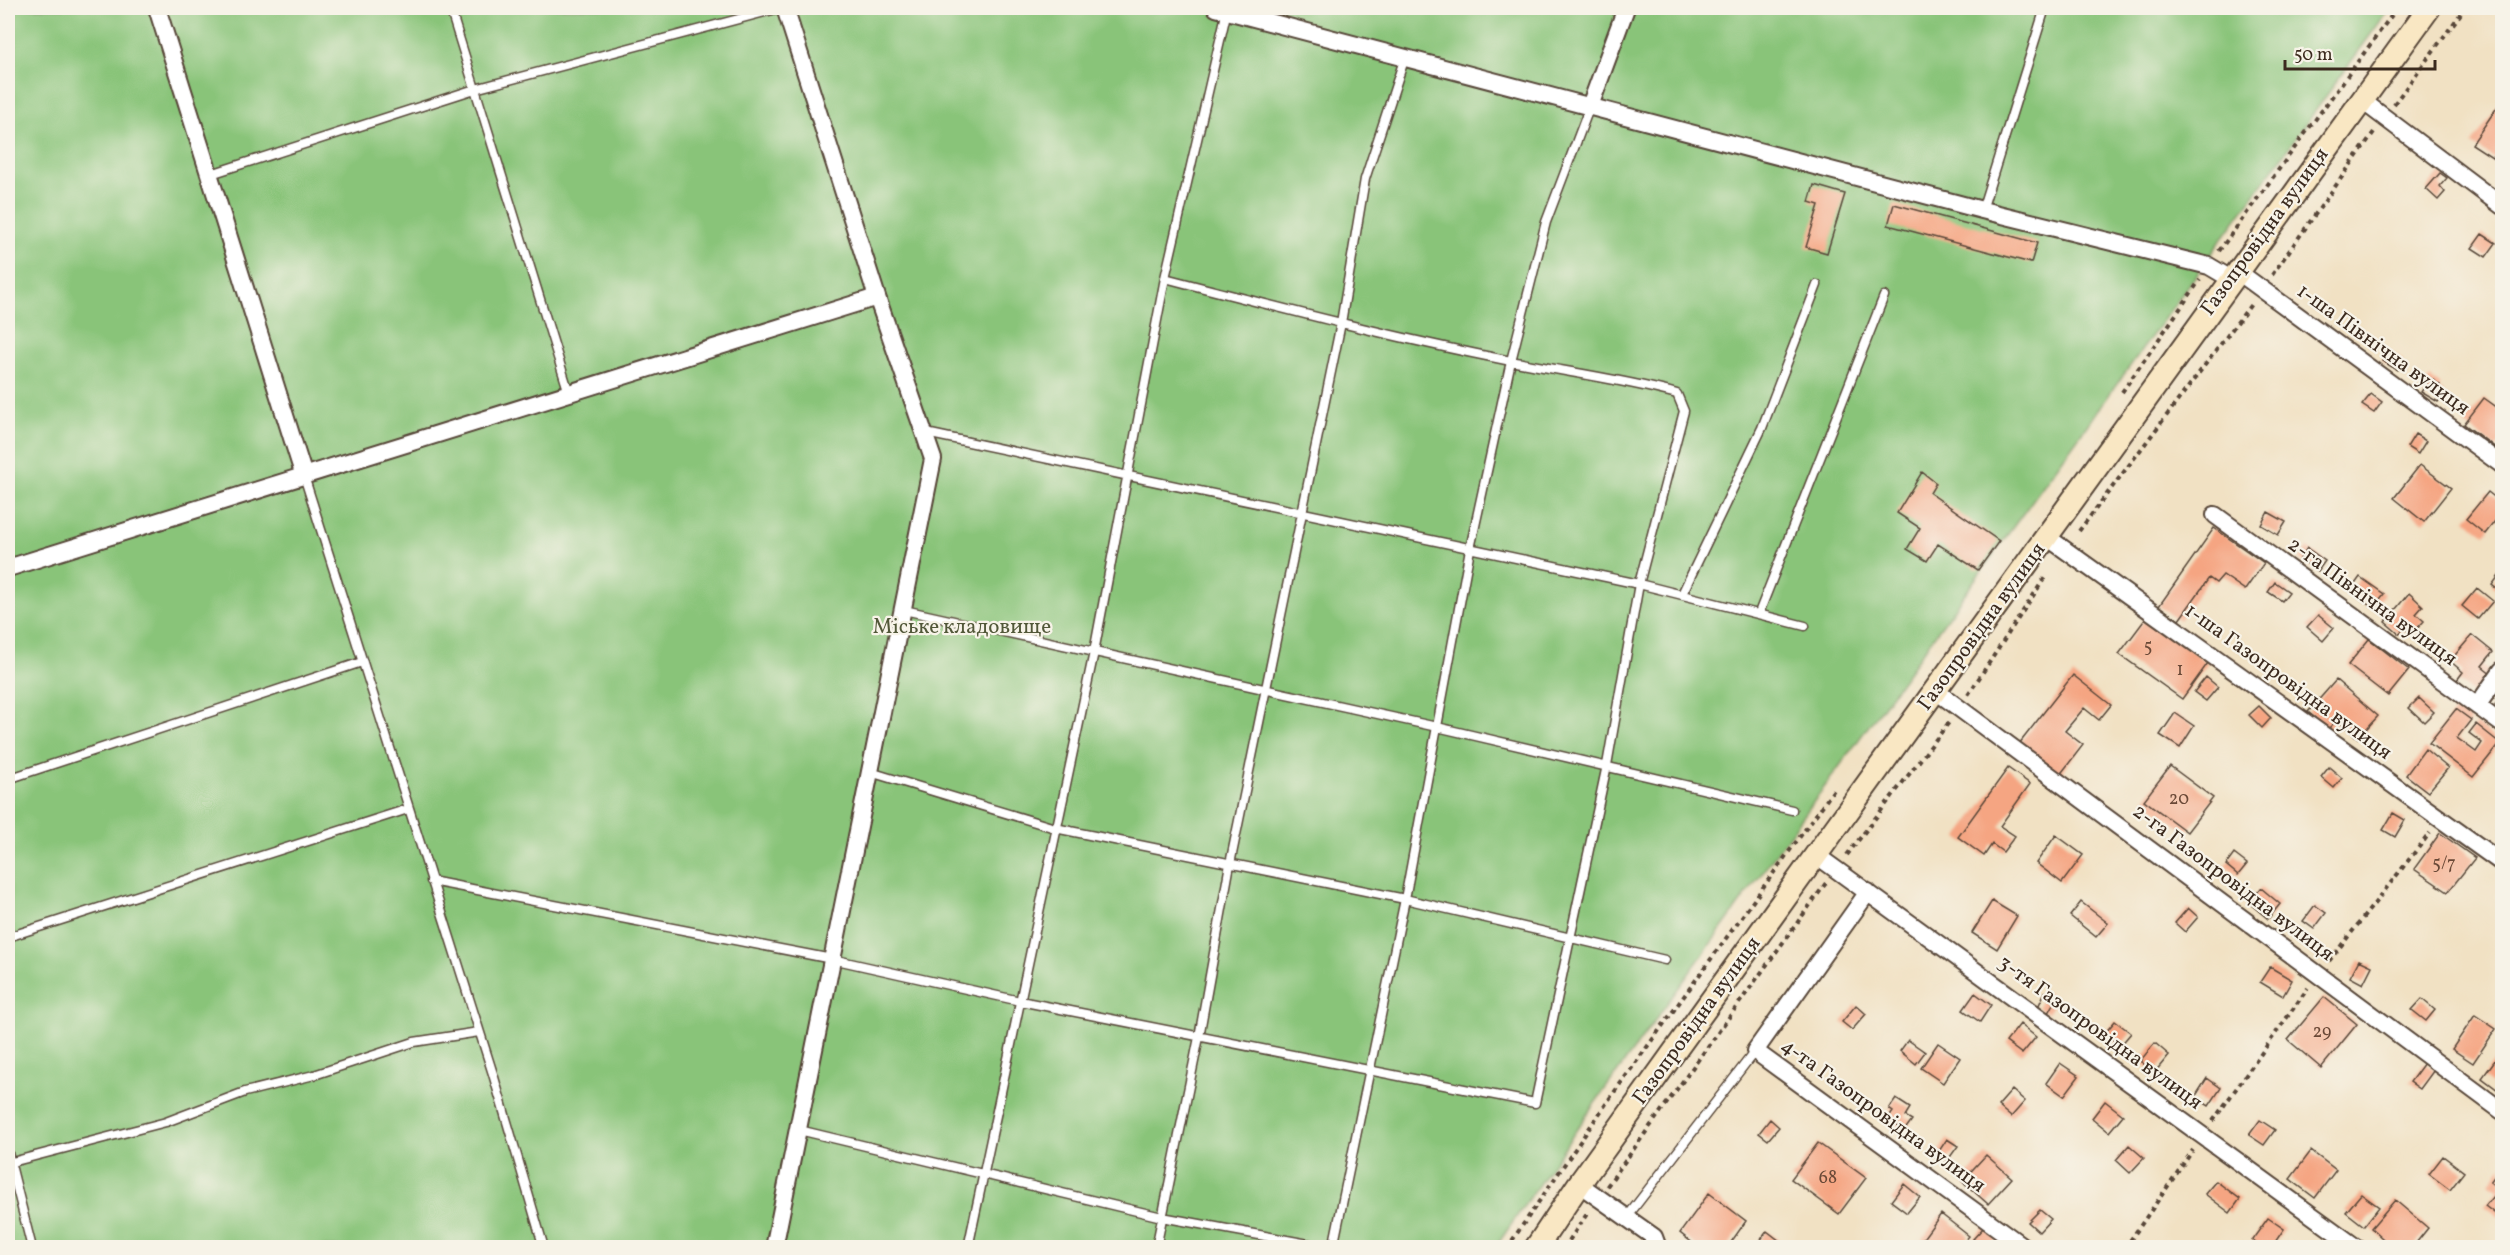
<svg xmlns="http://www.w3.org/2000/svg" width="2510" height="1255" font-family="Vollkorn,serif">
<rect width="100%" height="100%" fill="#f7f3e8"/>
<filter id="ink" filterUnits="userSpaceOnUse"><feTurbulence type="fractalNoise" baseFrequency=".0167" numOctaves="2"/><feDisplacementMap in="SourceGraphic" scale="12" xChannelSelector="R" yChannelSelector="G"/><feConvolveMatrix kernelMatrix="1 2 1 2 8 2 1 2 1" color-interpolation-filters="sRGB"/></filter>
<filter id="wash" filterUnits="userSpaceOnUse"><feTurbulence type="fractalNoise" baseFrequency=".008" numOctaves="4" result="noise"/><feDisplacementMap in="SourceGraphic" scale="24" xChannelSelector="R" yChannelSelector="G"/><feGaussianBlur stdDeviation="1.35" result="paint"/><feColorMatrix in="noise" values="0 0 0 0 0 0 0 0 0 0 0 0 0 0 0 0 0 1.4 0 .05"/><feComposite in="paint" operator="in"/></filter>
<g filter="url(#wash)">
<rect width="100%" height="100%" fill="#f1e1c3"/>
<!-- green -->
<path fill="#89c479" stroke="#62774c" stroke-width="1.5" d="M8,8h2382l-795,1095 -100,145 -1487,-1z"/>
<g id="blocks">
<!-- building -->
<path fill="#f5a582" d="M2502,100v48l-7,11 -23,-15z
M2440,173l7,5 -7,8 5,6 -7,8 -12,-11z
M1814,185l31,9 -18,59 -21,-6 13,-42 -10,-3z
M1894,204l143,39 -6,20 -143,-38z
M2482,234l14,9 -10,14 -14,-9z
M2389,350l14,10 -6,10 -15,-9z
M2430,378l10,7 -2,4 6,4 -6,9 -17,-10z
M2371,394l11,8 -8,11 -12,-8z
M2484,398l18,13v28l-6,9 -32,-24z
M2415,434l11,7 -8,13 -11,-7z
M2420,465l31,23 -27,34 -30,-24z
M1922,472l14,11 -6,10 69,48 -21,29 -40,-26 -11,17 -20,-12 13,-21 -23,-15z
M2488,492l14,11v9l-17,22 -19,-15z
M2268,512l18,10 -8,13 -17,-10z
M2214,528l50,35 -19,27 -22,-15 -7,8 -7,-5 -30,42 -20,-14z
M2307,548l18,13 -7,10 -18,-12z
M2502,572v21l-10,-8z
M2360,577l24,17 -11,14 -23,-17z
M2275,582l14,10 -7,9 -14,-9z
M2477,588l16,13 -15,18 -16,-13z
M2409,593l14,13 -7,8 8,7 -12,13 -8,-6 -5,6 -14,-12z
M2318,615l16,13 -11,13 -16,-14z
M2146,618l62,45 -26,36 -63,-45z
M2472,635l21,17 -11,14 10,8 -17,21 -18,-15 6,-8 -13,-11z
M2369,639l40,31 -21,26 -40,-31z
M2073,675l38,30 -12,15 -15,-12 -19,23 18,14 -24,31 -40,-32z
M2206,677l12,10 -12,14 -12,-9z
M2336,680l42,36 -20,22 -21,-18 -9,9 -20,-17z
M2502,695v15l-7,-5z
M2419,698l15,14 -10,10 -15,-14z
M2259,706l12,12 -9,10 -13,-13z
M2456,709l15,11 -14,18 19,14 6,-9 -13,-10 7,-9 24,19 -27,34 -44,-34z
M2175,713l19,13 -14,22 -20,-13z
M2425,749l23,19 -20,24 -22,-17z
M2170,766l43,32 -26,34 -43,-32z
M2329,767l13,11 -8,10 -13,-11z
M2008,768l22,16 -30,42 15,10 -12,16 -11,-8 -8,12 -26,-19z
M2393,813l12,7 -10,17 -12,-7z
M2440,833l35,25 -27,34 -34,-23z
M2056,835l27,20 -21,28 -26,-20z
M2234,854l13,10 -9,11 -12,-10z
M2261,888l19,16 -12,15 -19,-16z
M1992,901l25,15 -20,33 -25,-16z
M2081,902l27,21 -12,14 -26,-21z
M2315,905l11,8 -12,16 -11,-8z
M2188,908l10,9 -13,15 -10,-9z
M2359,960l13,6 -9,18 -13,-7z
M2270,967l22,13 -9,16 -23,-14z
M2045,992l11,6 -8,15 -10,-6z
M1975,993l16,12 -11,17 -17,-12z
M2324,997l33,27 -36,44 -33,-28z
M2422,999l13,11 -9,11 -14,-11z
M1856,1005l10,9 -14,16 -10,-8z
M2475,1015l21,14 -23,34 -21,-14z
M2115,1021l16,12 -11,13 -15,-13z
M2020,1024l16,13 -14,17 -16,-12z
M1908,1040l17,12 -9,12 -16,-13z
M1938,1043l22,15 -17,25 -22,-15z
M2155,1043l14,12 -14,17 -15,-11z
M2501,1052l1,1v40l-20,-15z
M2060,1063l19,13 -15,20 -18,-13z
M2424,1063l10,7 -14,19 -10,-7z
M2207,1078l14,10 -12,18 -14,-9z
M2012,1090l13,11 -14,16 -13,-11z
M1896,1099l14,9 -5,8 7,4 -8,11 -16,-12 5,-7 -4,-3z
M2105,1101l18,14 -14,17 -17,-14z
M1770,1119l9,8 -11,13 -9,-7z
M2260,1120l15,10 -11,15 -15,-10z
M1947,1139l11,7 -13,18 -10,-7z
M1818,1143l48,35 -27,36 -48,-35z
M2129,1145l15,13 -14,15 -14,-13z
M2311,1151l25,19 -21,28 -25,-19z
M1986,1155l26,23 -24,26 -26,-23z
M2443,1156l21,16 -14,18 -21,-16z
M2502,1166v53l-17,-13 14,-17 -9,-7z
M2216,1181l24,18 -10,14 -25,-19z
M1904,1184l16,13 -13,16 -16,-12z
M1709,1193l37,28 -19,27h-28l-19,-15z
M2361,1194l18,13 -15,19 -18,-14z
M2395,1200l33,28 -16,20h-19l-22,-20z
M2040,1210l11,9 -12,13 -11,-10z
M1941,1214l28,22 -10,12h-43z
M2268,1218l16,11 -13,19h-9l-10,-8z
M1984,1227l13,12 -8,9h-6l-10,-9z
M1767,1231l22,17h-34z"/>
</g>
</g>
<g filter="url(#ink)">
<use href="#blocks" fill-opacity="0" stroke="#564537" stroke-width="1.5"/>
<g fill="none" stroke-linecap="round" stroke-linejoin="round">
<defs>
<path id="service" d="M450,8l119,385
M208,175l267,-86 305,-81
M1982,210l63,-202
M926,433l713,151 166,42
M304,476l189,598 51,174
M1682,594l80,-166 55,-143
M904,610l533,117 355,83
M1759,613l125,-317
M870,772l185,56 350,71 260,61
M8,779l354,-117
M431,881l401,78 188,42 515,102 72,-338 32,-181 45,-173 -7,-17c-55,-15 -111,-22 -166,-33 -116,-23 -231,-53 -346,-83
M8,937l400,-128
M799,1130l363,87 168,31
M8,1153l24,95
M8,1163l158,-41 79,-30 69,-17 100,-33 65,-10
M1627,1217l128,-166
M968,1248l126,-596 71,-374 62,-268
M1156,1248l43,-211 31,-173 111,-541 24,-144 40,-122
M1333,1248l72,-349 65,-350 41,-188 35,-139 44,-116"/>
<path id="minor" d="M157,8l147,468
M1216,8l766,202 227,56 22,13
M2360,99l142,107
M1590,106l36,-98
M2237,271l265,194
M2215,515l287,209
M2047,537l455,326
M8,568l869,-271
M1936,691l566,420
M2477,706l25,-36
M1816,855l541,393
M1868,892l-113,159 270,197
M1579,1184l75,53 4,11
M774,1248l159,-789 -56,-162 -92,-289"/>
<path id="secondary" d="M1536,1248l43,-64 237,-329 613,-847"/>
</defs>
<!-- service casing -->
<use href="#service" stroke="#564537" stroke-width="11"/>
<!-- minor casing -->
<use href="#minor" stroke="#564537" stroke-width="20"/>
<!-- secondary casing -->
<use href="#secondary" stroke="#564537" stroke-width="26"/>
<!-- path -->
<path stroke="#564537" stroke-width="4" stroke-dasharray="4.5 4.5" stroke-linecap="butt" d="M2394,104l71,-96
M2219,251l178,-243
M2272,275l102,-143
M2122,392l78,-112
M2079,531l173,-228
M1968,695l78,-119
M1847,855l103,-134
M2329,961l101,-128
M2213,1121l95,-133
M1607,1186l219,-303
M1507,1248l103,-150 226,-311
M1564,1248l25,-37
M2125,1248l68,-98"/>
<!-- service -->
<use href="#service" stroke="#fff" stroke-width="8"/>
<!-- minor -->
<use href="#minor" stroke="#fff" stroke-width="16"/>
<!-- secondary -->
<use href="#secondary" stroke="#f9e7c3" stroke-width="22"/>
</g>
</g>
<g text-anchor="middle" dominant-baseline="central" stroke-width="4.5" stroke-linejoin="round" paint-order="stroke">
<!-- number labels -->
<g font-size="18" fill="#6a4937">
<text x="2148" y="647">5</text>
<text x="2180" y="670">1</text>
<text x="2179" y="799">20</text>
<text x="2444" y="864">5/7</text>
<text x="2322" y="1032">29</text>
<text x="1828" y="1178">68</text>
</g>
<!-- street labels -->
<g font-size="21" fill="#3b2a1e" stroke="#f7f3e8">
<text transform="translate(2265 232) rotate(-54)">Газопровідна вулиця</text>
<text transform="translate(2383 350) rotate(36)">1-ша Північна вулиця</text>
<text transform="translate(2372 602) rotate(36)">2-га Північна вулиця</text>
<text transform="translate(1982 627) rotate(-54)">Газопровідна вулиця</text>
<text transform="translate(2288 682) rotate(36)">1-ша Газопровідна вулиця</text>
<text transform="translate(2233 883) rotate(37)">2-га Газопровідна вулиця</text>
<text transform="translate(1697 1021) rotate(-54)">Газопровідна вулиця</text>
<text transform="translate(2100 1033) rotate(36)">3-тя Газопровідна вулиця</text>
<text transform="translate(1883 1116) rotate(36)">4-та Газопровідна вулиця</text>
</g>
<!-- park labels -->
<g font-size="21" fill="#525839" stroke="#f7f3e8">
<text x="962" y="627">Міське кладовище</text>
</g>
</g>
<!-- margin -->
<rect width="2510" height="1255" fill="none" stroke="#f7f3e8" stroke-width="30"/>
<!-- scale -->
<path d="M2285 60v9h150v-9" fill="none" stroke="#3b2a1e" stroke-width="3"/>
<text x="2294" y="60" font-size="18" fill="#3b2a1e" stroke="#f7f3e8" stroke-width="4.5" paint-order="stroke">50 m</text>
</svg>
